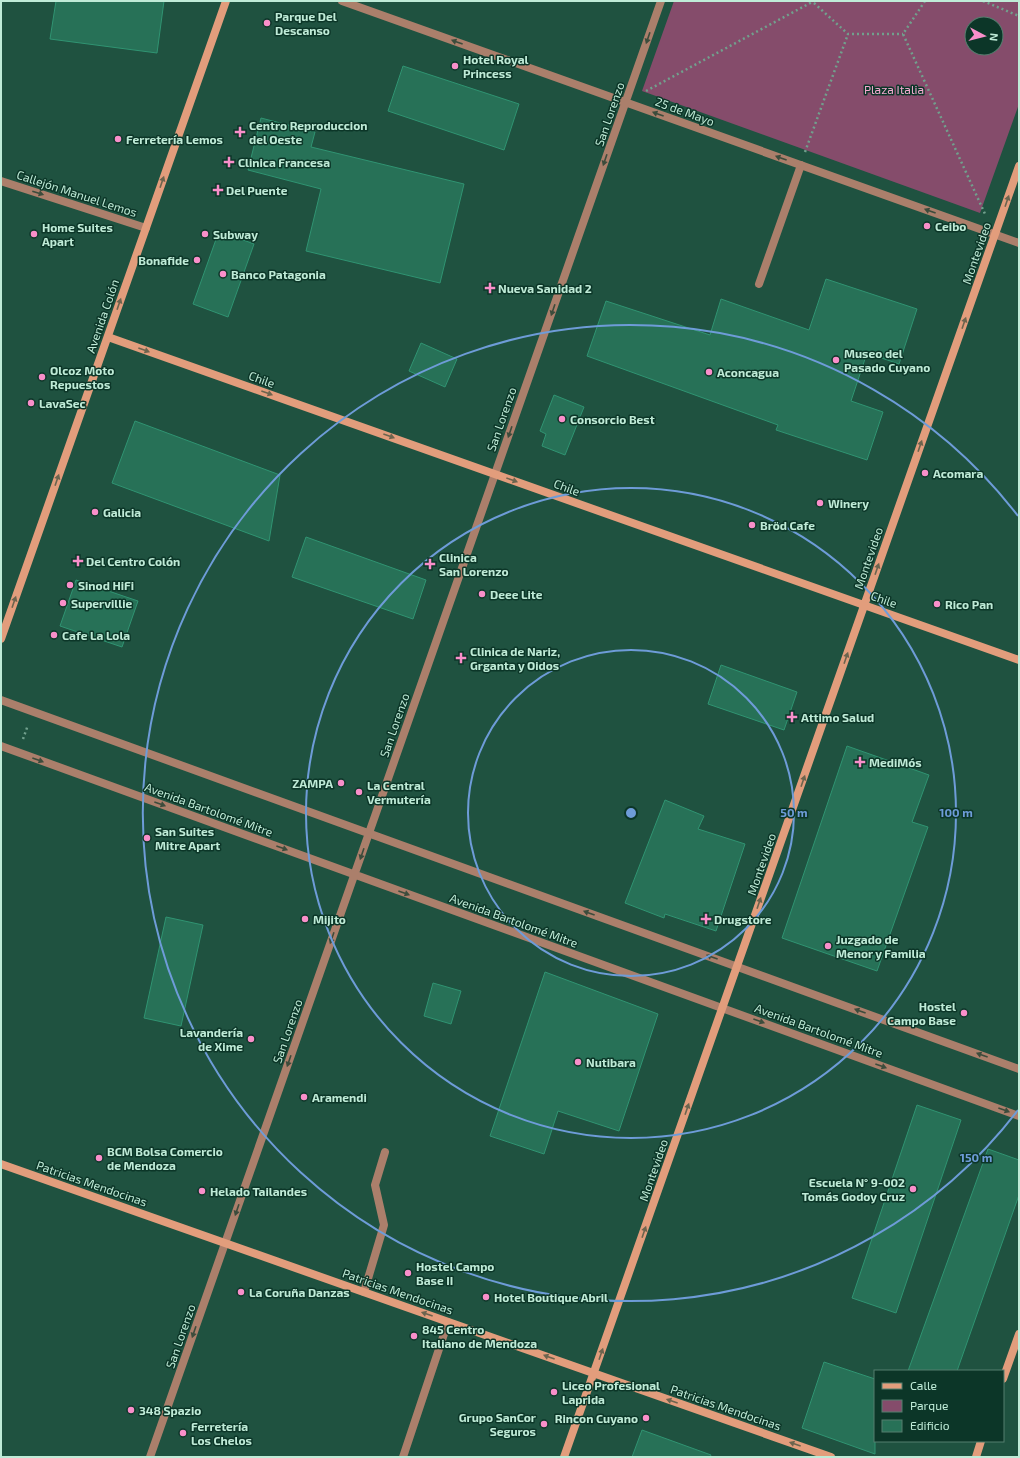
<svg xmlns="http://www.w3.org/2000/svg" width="1020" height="1458" font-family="'Exo 2',sans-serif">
<rect width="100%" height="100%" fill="#1f5240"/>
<!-- green -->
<path fill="#854c6b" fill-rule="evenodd" d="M674,1h345v103l-39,109 -338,-122zM972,24h24v24h-24z"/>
<!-- building -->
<path fill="#277157" stroke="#309472" d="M56,1h108l-7,52 -107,-14z
M403,66l116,38 -15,46 -116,-39z
M261,118l54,14 -4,15 153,37 -24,99 -134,-32 15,-62 -73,-19z
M219,231l35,13 -26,73 -35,-13z
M826,279l91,30 -18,55 -32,-11 -16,48 32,11 -16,48 -91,-30 2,-5 -191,-69 19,-55 104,34 11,-36 88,31z
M421,343l36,16 -12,28 -36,-16z
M554,395l30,12 -19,48 -23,-9 4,-12 -6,-3z
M135,421l145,54 -11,66 -157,-58z
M306,537l120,43 -13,39 -121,-42z
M76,580l62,21 -16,46 -62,-21z
M721,665l76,27 -13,38 -76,-26z
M847,746l82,29 -17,47 16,5 -51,144 -95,-33z
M665,800l39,16 -6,13 47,15 -29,87 -51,-17 -1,4 -39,-15z
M166,917l37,8 -22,101 -37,-8z
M545,972l113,42 -39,117 -61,-20 -14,43 -54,-18z
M433,983l28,8 -10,33 -27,-8z
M917,1105l44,15 -65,193 -44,-15z
M988,1149l31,11v35l-62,176h-49z
M824,1362l51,17v75l-73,-26z
M642,1430l69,25 -1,2h-78z"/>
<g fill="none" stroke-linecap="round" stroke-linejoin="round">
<!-- path -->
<path stroke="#71a08d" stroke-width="2.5" stroke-dasharray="2 3" stroke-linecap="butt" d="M925,1l-22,33 82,180
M983,1l36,15
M814,3l34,31h55
M646,91l168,-90
M805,152l43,-118
M23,739l5,-14"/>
<!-- lane -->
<path stroke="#ab7f6b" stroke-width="8" d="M759,284l42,-119
M364,1292l20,-67 -9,-40 10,-33
M403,1457l45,-135"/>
<!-- street -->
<path stroke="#ab7f6b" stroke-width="8" d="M342,1l677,242
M1,181l145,47
M1,700l1018,369
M1,746l1018,370
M150,1457l511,-1456"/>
<!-- secondary -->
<path stroke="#e29d7c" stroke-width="8" d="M108,337l911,323
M1,639l225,-638
M1,1164l830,293
M1003,1379l16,-45
M564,1457l455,-1291
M976,1457l5,-16"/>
</g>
<!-- one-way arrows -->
<defs><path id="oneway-solid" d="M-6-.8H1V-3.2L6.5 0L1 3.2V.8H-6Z"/></defs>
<g fill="#3c4c3c">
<use href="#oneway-solid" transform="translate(648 38) rotate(109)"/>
<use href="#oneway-solid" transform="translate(457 42) rotate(-160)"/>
<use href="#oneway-solid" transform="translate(658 114) rotate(-160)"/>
<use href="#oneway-solid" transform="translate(781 158) rotate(-160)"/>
<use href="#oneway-solid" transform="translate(605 160) rotate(109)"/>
<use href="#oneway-solid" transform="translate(38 193) rotate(18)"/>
<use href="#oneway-solid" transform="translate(930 211) rotate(-160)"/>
<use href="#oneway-solid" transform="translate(553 310) rotate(109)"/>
<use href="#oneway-solid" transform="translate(510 432) rotate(109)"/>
<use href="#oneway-solid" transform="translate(38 760) rotate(20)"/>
<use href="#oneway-solid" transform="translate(160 804) rotate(20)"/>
<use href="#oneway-solid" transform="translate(282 848) rotate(20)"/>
<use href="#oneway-solid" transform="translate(362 854) rotate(109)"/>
<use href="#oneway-solid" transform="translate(404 893) rotate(20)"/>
<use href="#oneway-solid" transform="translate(589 913) rotate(-160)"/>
<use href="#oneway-solid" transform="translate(332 938) rotate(109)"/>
<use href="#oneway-solid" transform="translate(712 957) rotate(-160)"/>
<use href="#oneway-solid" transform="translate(860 1011) rotate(-160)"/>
<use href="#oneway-solid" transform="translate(759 1021) rotate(20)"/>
<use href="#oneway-solid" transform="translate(982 1055) rotate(-160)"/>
<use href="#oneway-solid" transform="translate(289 1061) rotate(109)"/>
<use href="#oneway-solid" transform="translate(881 1066) rotate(20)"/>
<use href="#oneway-solid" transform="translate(1004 1110) rotate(20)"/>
<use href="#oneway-solid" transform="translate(237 1210) rotate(109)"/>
<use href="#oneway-solid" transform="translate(194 1332) rotate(109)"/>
</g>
<g fill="#6c644e">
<use href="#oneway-solid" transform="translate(162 182) rotate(-71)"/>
<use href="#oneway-solid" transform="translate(1007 201) rotate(-71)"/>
<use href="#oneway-solid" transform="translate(119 304) rotate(-71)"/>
<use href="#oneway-solid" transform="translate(964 323) rotate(-71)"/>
<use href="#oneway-solid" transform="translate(144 350) rotate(20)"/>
<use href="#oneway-solid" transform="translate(267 393) rotate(20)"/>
<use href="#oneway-solid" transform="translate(389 436) rotate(20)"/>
<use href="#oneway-solid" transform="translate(920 446) rotate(-71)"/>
<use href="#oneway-solid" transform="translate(57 480) rotate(-71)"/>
<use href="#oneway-solid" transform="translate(512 480) rotate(20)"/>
<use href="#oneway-solid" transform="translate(877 569) rotate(-71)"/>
<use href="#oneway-solid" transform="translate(14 602) rotate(-71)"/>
<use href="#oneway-solid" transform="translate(846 658) rotate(-71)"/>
<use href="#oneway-solid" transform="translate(803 781) rotate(-71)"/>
<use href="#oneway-solid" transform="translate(759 903) rotate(-71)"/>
<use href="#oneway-solid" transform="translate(687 1109) rotate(-71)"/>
<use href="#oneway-solid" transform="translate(644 1232) rotate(-71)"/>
<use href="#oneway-solid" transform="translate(427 1314) rotate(-161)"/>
<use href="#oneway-solid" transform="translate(601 1354) rotate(-71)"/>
<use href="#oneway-solid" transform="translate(549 1357) rotate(-160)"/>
<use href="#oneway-solid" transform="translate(672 1401) rotate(-161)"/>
<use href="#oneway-solid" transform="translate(795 1444) rotate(-161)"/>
</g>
<!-- distance rings -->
<g fill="none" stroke="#6e9cd8" stroke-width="2">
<circle cx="631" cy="813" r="163"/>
<circle cx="631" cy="813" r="325"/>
<path d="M1018 1110A488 488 0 1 1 1018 516"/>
</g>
<!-- markers -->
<g fill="#f98fca" stroke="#0c3628" stroke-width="1.5">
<circle cx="267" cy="23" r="4"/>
<circle cx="455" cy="66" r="4"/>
<path d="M238 126h4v4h4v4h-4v4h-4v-4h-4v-4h4z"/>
<circle cx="118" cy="139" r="4"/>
<path d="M227 156h4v4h4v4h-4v4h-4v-4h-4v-4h4z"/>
<path d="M216 184h4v4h4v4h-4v4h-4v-4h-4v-4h4z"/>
<circle cx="927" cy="226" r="4"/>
<circle cx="34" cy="234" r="4"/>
<circle cx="205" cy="234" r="4"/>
<circle cx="197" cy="260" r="4"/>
<circle cx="223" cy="274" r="4"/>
<path d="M488 282h4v4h4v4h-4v4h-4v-4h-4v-4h4z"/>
<circle cx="836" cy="360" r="4"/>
<circle cx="709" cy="372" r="4"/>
<circle cx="42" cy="377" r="4"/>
<circle cx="31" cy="403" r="4"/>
<circle cx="562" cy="419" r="4"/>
<circle cx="925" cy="473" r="4"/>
<circle cx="820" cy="503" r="4"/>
<circle cx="95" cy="512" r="4"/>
<circle cx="752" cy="525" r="4"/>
<path d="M76 555h4v4h4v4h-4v4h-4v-4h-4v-4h4z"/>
<path d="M428 558h4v4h4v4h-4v4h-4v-4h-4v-4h4z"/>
<circle cx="70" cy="585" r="4"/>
<circle cx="482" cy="594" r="4"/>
<circle cx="63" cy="603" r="4"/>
<circle cx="937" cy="604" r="4"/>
<circle cx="54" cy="635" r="4"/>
<path d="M459 652h4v4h4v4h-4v4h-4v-4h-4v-4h4z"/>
<path d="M790 711h4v4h4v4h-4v4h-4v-4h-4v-4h4z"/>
<path d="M858 756h4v4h4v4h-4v4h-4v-4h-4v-4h4z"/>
<circle cx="341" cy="783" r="4"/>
<circle cx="359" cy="792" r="4"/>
<circle cx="147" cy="838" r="4"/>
<circle cx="305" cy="919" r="4"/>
<path d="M704 913h4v4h4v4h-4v4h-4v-4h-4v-4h4z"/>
<circle cx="828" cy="946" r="4"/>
<circle cx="964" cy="1013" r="4"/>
<circle cx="251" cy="1039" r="4"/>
<circle cx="578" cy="1062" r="4"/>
<circle cx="304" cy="1097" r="4"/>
<circle cx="99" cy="1158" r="4"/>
<circle cx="913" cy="1189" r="4"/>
<circle cx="202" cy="1191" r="4"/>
<circle cx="408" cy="1273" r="4"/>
<circle cx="241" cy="1292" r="4"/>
<circle cx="486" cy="1297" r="4"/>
<circle cx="414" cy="1336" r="4"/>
<circle cx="554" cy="1392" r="4"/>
<circle cx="131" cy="1410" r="4"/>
<circle cx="646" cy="1418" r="4"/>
<circle cx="544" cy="1424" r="4"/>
<circle cx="183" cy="1433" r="4"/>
</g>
<g text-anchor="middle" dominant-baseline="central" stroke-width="3" stroke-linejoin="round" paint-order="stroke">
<!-- poi labels -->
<g font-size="12" font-weight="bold" fill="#bfebd7" stroke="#0c3628" text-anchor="start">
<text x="275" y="16">Parque Del<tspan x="275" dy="14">Descanso</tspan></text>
<text x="463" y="59">Hotel Royal<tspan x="463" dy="14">Princess</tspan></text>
<text x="249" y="125">Centro Reproduccion<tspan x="249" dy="14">del Oeste</tspan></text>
<text x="126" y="139">Ferretería Lemos</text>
<text x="238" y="162">Clinica Francesa</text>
<text x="226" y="190">Del Puente</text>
<text x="935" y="226">Ceibo</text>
<text x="42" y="227">Home Suites<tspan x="42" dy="14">Apart</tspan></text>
<text x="213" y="234">Subway</text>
<text x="189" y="260" text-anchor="end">Bonafide</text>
<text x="231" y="274">Banco Patagonia</text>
<text x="498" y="288">Nueva Sanidad 2</text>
<text x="844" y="353">Museo del<tspan x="844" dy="14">Pasado Cuyano</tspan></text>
<text x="50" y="370">Olcoz Moto<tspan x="50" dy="14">Repuestos</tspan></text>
<text x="717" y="372">Aconcagua</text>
<text x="39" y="403">LavaSec</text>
<text x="570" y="419">Consorcio Best</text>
<text x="933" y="473">Acomara</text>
<text x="828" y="503">Winery</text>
<text x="103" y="512">Galicia</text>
<text x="760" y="525">Bröd Cafe</text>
<text x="439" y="557">Clinica<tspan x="439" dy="14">San Lorenzo</tspan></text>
<text x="86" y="561">Del Centro Colón</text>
<text x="78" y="585">Sinod HiFi</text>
<text x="490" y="594">Deee Lite</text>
<text x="71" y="603">Supervillie</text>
<text x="945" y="604">Rico Pan</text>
<text x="62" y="635">Cafe La Lola</text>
<text x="470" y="651">Clinica de Nariz,<tspan x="470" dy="14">Grganta y Oidos</tspan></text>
<text x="801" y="717">Attimo Salud</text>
<text x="869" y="762">MediMós</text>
<text x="333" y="783" text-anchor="end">ZAMPA</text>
<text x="367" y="785">La Central<tspan x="367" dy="14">Vermutería</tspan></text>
<text x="155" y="831">San Suites<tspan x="155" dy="14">Mitre Apart</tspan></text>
<text x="313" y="919">Mijito</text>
<text x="714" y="919">Drugstore</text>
<text x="836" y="939">Juzgado de<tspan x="836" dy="14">Menor y Familia</tspan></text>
<text x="956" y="1006" text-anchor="end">Hostel<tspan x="956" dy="14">Campo Base</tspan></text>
<text x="243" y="1032" text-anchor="end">Lavandería<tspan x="243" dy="14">de Xime</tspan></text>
<text x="586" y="1062">Nutibara</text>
<text x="312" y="1097">Aramendi</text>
<text x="107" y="1151">BCM Bolsa Comercio<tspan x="107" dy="14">de Mendoza</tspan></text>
<text x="905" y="1182" text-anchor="end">Escuela N° 9-002<tspan x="905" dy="14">Tomás Godoy Cruz</tspan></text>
<text x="210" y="1191">Helado Tailandes</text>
<text x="416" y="1266">Hostel Campo<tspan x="416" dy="14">Base II</tspan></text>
<text x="249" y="1292">La Coruña Danzas</text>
<text x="494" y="1297">Hotel Boutique Abril</text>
<text x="422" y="1329">845 Centro<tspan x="422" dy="14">Italiano de Mendoza</tspan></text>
<text x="562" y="1385">Liceo Profesional<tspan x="562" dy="14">Laprida</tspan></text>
<text x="139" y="1410">348 Spazio</text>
<text x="536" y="1417" text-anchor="end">Grupo SanCor<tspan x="536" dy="14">Seguros</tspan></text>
<text x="638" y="1418" text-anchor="end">Rincon Cuyano</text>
<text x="191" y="1426">Ferretería<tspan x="191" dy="14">Los Chelos</tspan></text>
</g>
<!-- park labels -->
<g font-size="12" fill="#f4aad1" stroke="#0c3628">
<text x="894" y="89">Plaza Italia</text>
</g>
<!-- street labels -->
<g font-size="12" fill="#bfebd7" stroke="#0c3628">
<text transform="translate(685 111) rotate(20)">25 de Mayo</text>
<text transform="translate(609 114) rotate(-71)">San Lorenzo</text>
<text transform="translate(77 193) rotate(18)">Callejón Manuel Lemos</text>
<text transform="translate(976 253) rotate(-71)">Montevideo</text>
<text transform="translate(102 316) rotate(-71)">Avenida Colón</text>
<text transform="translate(262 379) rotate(20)">Chile</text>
<text transform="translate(501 419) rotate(-71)">San Lorenzo</text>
<text transform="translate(567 487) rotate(20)">Chile</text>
<text transform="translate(868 558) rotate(-71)">Montevideo</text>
<text transform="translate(884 599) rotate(19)">Chile</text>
<text transform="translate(394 725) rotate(-71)">San Lorenzo</text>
<text transform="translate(209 809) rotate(20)">Avenida Bartolomé Mitre</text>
<text transform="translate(761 864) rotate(-71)">Montevideo</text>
<text transform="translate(514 920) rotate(20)">Avenida Bartolomé Mitre</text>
<text transform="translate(819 1030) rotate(20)">Avenida Bartolomé Mitre</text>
<text transform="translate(287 1031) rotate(-71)">San Lorenzo</text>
<text transform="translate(653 1170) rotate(-71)">Montevideo</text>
<text transform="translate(92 1183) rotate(19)">Patricias Mendocinas</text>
<text transform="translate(398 1291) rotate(19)">Patricias Mendocinas</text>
<text transform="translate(180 1336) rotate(-71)">San Lorenzo</text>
<text transform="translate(726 1407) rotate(19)">Patricias Mendocinas</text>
</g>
</g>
<circle cx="631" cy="813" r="6" fill="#6e9cd8" stroke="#0c3628" stroke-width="2"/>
<g font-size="12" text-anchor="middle" font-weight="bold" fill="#6e9cd8" stroke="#0c3628" stroke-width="3" stroke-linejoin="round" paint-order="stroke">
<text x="794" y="817">50 m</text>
<text x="956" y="817">100 m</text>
<text x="976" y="1162">150 m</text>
</g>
<!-- border -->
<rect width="1020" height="1458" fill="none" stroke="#bfebd7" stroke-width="4"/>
<!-- legend -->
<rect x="874" y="1370" width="130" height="72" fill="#0c3628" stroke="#547e6e"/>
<rect x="882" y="1383" width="20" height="6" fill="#e29d7c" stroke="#547e6e"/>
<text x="910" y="1390" font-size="12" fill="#bfebd7">Calle</text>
<rect x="882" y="1400" width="20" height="12" fill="#854c6b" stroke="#547e6e"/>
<text x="910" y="1410" font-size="12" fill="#bfebd7">Parque</text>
<rect x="882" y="1420" width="20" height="12" fill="#277157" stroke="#547e6e"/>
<text x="910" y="1430" font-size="12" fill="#bfebd7">Edificio</text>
<!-- north arrow -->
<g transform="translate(984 36) rotate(97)"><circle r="19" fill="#0c3628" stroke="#547e6e"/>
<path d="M0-3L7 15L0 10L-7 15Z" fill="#f98fca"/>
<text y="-6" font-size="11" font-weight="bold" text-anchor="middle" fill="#bfebd7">N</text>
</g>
</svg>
